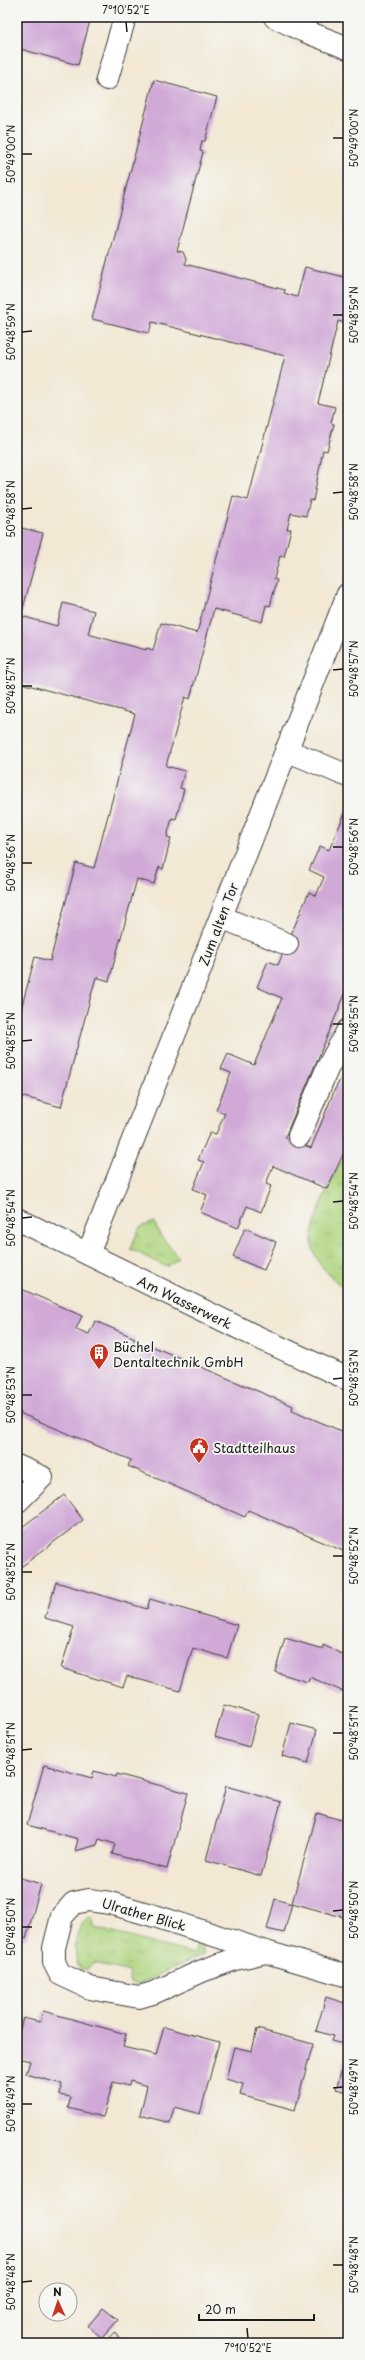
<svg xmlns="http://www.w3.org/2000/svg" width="365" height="2360" font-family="'Playpen Sans',sans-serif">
<defs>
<pattern id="grass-tufts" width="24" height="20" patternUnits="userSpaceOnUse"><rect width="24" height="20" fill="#add47d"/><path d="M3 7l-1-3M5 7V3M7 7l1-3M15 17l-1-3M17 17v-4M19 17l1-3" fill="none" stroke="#94b56b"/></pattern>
</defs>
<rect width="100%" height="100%" fill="#f6f6f2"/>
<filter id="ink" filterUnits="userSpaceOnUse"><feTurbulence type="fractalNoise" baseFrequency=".025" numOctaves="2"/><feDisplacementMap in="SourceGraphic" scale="8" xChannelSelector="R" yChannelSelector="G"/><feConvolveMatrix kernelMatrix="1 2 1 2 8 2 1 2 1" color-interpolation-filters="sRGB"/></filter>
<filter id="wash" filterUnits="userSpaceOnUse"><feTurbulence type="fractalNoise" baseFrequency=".012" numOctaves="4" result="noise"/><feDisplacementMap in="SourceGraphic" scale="16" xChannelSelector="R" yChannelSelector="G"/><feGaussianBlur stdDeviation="0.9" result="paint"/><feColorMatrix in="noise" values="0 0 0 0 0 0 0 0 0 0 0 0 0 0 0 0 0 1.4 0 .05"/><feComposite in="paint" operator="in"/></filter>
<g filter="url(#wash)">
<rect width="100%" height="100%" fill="#f2e8d4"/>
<!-- grass -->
<path fill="url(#grass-tufts)" stroke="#64784c" d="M348,1149v142c-13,-9 -26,-22 -33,-36 -13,-26 21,-81 33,-106z
M154,1222l6,13 19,23 -12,9 -37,-18 10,-22z
M92,1917l3,11 99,26 3,-9 5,2 2,7 -67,31 -6,-2 -2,-11 -34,-9 -9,7 -8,-3c-5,-15 -4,-44 14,-50z"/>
<g id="blocks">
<!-- building -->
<path fill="#d0a9d7" d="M17,17h74l-13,48 -61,-17z
M154,80l63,17 -12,44h-3l-2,10 3,1 -26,99 6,1 3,7 -1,5 100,26 -1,3 13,4 8,-30 43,11v46l-10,-3 -20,82 17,4 -4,16 3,1 -7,27 -4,-1 -10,51 -3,-1 -4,16 -15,-3 -4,16h4l-7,28 -4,-1 -6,23 3,1 -7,26 -4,-1 -4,17 -48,-13 -24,90 -5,-2 -19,69 19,5 -5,17 4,1 -8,30 -4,-1 -5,19 4,1 -8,31 -4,-2 -5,17 -17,-5 -28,102 -13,-4 -35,130 -44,-12v-83l3,1 15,-56 15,4 26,-98 18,5 41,-154 -118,-32v-155l26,6 -22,83 36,10 6,-23 31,8 -6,23 58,16v-2l7,2 8,-27 36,10 36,-137 15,4 37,-144 -133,-34 -3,11 -57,-14z
M348,806v181l-63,150 26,11 24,-59 13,-23v78l-21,45 -54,-23 -7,18 5,2 -10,26 -14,-6 -9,22 -38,-16 7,-17 -14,-6 11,-27 -6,-2 12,-28 6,2 9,-21 -9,-3 15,-37 -10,-4 7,-15 26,11 28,-67 -25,-11 11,-26 10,4 31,-73 7,4 8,-19 -15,-7 11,-24 9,4z
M245,1228l31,14 -12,28 -31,-13z
M17,1287l65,29 -6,13 13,5 6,-13 40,17 -3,8 14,5 3,-6 144,61 -1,4 56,24v119l-100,-43 -3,7 -117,-51 3,-6 -114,-48v-16l5,-13 -5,-2z
M64,1495l19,25 -66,50v-39z
M56,1582l91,27 3,-10 87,26 -10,33 -34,-10 -13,43 -53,-15 -4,11 -62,-19 13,-41 -29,-9z
M285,1638l34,10h4v-3l25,12v21l-6,13 -32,-14 -2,5 -33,-10z
M224,1705l34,9 -9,33 -34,-10z
M291,1723l26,7 -9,33 -26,-7z
M44,1765l48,13 2,-7 22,6 1,-3 71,19 -21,76 -55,-15 3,-10 -16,-5 -2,6 -22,6 3,-12 -3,-1 -48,-13z
M226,1786l55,16 -20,74 -55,-16z
M317,1813l31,9v88l-2,8 -54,-15z
M17,1877l24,7 -15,55 -9,-3z
M275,1899l17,5 -8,29 -17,-4z
M326,1997l22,7v41l-17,-4 2,-5 -17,-5z
M43,2011l83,23 -3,13 33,8 8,-28 55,15 -19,72 -26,-7 -4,16 -30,-8 7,-29 -17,-5 -1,5 -16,-4 -10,35 -35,-9 3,-11 -12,-2 3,-11 -36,-10 4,-13 -13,-3v-18l6,-22 17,4z
M257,2029l56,15 -18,66 -55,-15 3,-11 -17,-5 8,-32 18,4z
M348,2049v43l-12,-3z
M103,2308l15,12 -16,18 -14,-12z
M348,2329v14h-4l3,-14z
M116,2333l7,10h-21z"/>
</g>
</g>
<g filter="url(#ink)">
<use href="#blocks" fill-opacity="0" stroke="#3c3b38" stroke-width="1"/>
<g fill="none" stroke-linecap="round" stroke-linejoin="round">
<defs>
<path id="minor" d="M275,17l27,13 46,18
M107,79l18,-62
M286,750l62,26
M221,917l66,27
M299,1136l28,-67 21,-39
M17,1219l232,114 99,46
M88,1254l260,-660
M17,1466l25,11 -25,25
M266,1952l-31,7 -33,12 -49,22 -14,4 -49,-9 -30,-14 -6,-12v-14l8,-32 12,-13 15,-3 21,3 48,14 108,35 82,24"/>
</defs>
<!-- minor casing -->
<use href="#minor" stroke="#3c3b38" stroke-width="24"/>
<!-- minor -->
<use href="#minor" stroke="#fff" stroke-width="22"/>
</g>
</g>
<!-- ticks -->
<path fill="none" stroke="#1c1c1c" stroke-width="1.5" d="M126,22l1,10M333,138h10M22,154h10M333,315h10M22,332l10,-1M333,493l10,-1M22,509l10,-1M333,670l10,-1M22,686h10M333,847h10M22,863h10M333,1024h10M22,1041l10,-1M333,1202l10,-1M22,1218l10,-1M333,1379l10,-1M22,1395h10M333,1556h10M22,1572h10M333,1733h10M22,1750l10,-1M333,1911l10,-1M22,1927h10M333,2088l10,-1M22,2104h10M333,2265h10M22,2282l10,-1M247,2328l1,10"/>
<!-- icons -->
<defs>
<symbol id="building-pin" viewBox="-11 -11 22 30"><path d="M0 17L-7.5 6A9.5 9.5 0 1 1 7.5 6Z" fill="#c8321e" stroke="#f6f6f2"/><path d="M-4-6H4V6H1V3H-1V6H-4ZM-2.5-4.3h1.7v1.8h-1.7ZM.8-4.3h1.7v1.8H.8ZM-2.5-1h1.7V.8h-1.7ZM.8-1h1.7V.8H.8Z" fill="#fff"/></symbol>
<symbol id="civic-pin" viewBox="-11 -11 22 30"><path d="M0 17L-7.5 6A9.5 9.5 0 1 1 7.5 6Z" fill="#c8321e" stroke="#f6f6f2"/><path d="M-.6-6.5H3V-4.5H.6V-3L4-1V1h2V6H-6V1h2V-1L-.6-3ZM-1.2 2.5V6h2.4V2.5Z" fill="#fff"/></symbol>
</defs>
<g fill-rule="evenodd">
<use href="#building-pin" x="88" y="1342" width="22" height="30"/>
<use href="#civic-pin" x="188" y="1436" width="22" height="30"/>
</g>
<g text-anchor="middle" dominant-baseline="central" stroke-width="3.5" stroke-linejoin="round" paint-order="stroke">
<!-- street labels -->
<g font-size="13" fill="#1c1c1c" stroke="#f6f6f2">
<text transform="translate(218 924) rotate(-69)">Zum alten Tor</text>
<text transform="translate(185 1302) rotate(26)">Am Wasserwerk</text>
<text transform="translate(144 1914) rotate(16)">Ulrather Blick</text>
</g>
<!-- poi labels -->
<g font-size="13" fill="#1c1c1c" stroke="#f6f6f2" text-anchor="start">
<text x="113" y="1346">Büchel<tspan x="113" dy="15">Dentaltechnik GmbH</tspan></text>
<text x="213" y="1447">Stadtteilhaus</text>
</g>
</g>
<!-- margin -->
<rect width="365" height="2360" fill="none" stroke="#f6f6f2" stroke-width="44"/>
<!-- north arrow -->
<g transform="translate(58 2302) rotate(357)"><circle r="19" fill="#f6f6f2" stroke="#9f9f9c"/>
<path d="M0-3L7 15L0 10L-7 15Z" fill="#c8321e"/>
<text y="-6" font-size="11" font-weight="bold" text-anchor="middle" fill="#1c1c1c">N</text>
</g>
<!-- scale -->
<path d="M199 2314v6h115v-6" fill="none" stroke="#1c1c1c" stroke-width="2"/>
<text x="205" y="2314" font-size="12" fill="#1c1c1c" stroke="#f6f6f2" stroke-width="3" paint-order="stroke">20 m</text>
<rect x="22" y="22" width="321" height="2316" fill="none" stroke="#1c1c1c" stroke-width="1.5"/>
<g font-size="10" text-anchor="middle" fill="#1c1c1c">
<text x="126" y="14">7°10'52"E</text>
<text transform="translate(354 138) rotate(-90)" y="4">50°49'00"N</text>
<text transform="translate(11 154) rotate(-90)" y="4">50°49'00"N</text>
<text transform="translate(354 315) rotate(-90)" y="4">50°48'59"N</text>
<text transform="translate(11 332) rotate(-90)" y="4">50°48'59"N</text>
<text transform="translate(354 492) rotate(-90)" y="4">50°48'58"N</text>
<text transform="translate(11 509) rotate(-90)" y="4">50°48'58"N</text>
<text transform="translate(354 669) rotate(-90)" y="4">50°48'57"N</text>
<text transform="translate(11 686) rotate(-90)" y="4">50°48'57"N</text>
<text transform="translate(354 847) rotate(-90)" y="4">50°48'56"N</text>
<text transform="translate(11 863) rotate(-90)" y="4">50°48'56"N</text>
<text transform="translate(354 1024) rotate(-90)" y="4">50°48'55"N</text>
<text transform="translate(11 1041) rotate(-90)" y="4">50°48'55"N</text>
<text transform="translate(354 1201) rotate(-90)" y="4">50°48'54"N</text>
<text transform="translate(11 1218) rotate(-90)" y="4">50°48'54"N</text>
<text transform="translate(354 1378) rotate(-90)" y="4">50°48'53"N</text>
<text transform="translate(11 1395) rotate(-90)" y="4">50°48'53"N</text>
<text transform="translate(354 1556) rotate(-90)" y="4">50°48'52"N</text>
<text transform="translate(11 1572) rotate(-90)" y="4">50°48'52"N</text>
<text transform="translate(354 1733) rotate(-90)" y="4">50°48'51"N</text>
<text transform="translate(11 1750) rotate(-90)" y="4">50°48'51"N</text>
<text transform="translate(354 1910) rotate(-90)" y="4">50°48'50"N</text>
<text transform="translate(11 1927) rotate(-90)" y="4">50°48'50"N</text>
<text transform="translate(354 2087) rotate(-90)" y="4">50°48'49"N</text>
<text transform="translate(11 2104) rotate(-90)" y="4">50°48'49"N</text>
<text transform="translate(354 2265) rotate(-90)" y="4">50°48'48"N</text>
<text transform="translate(11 2282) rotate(-90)" y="4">50°48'48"N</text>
<text x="248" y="2352">7°10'52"E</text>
</g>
</svg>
